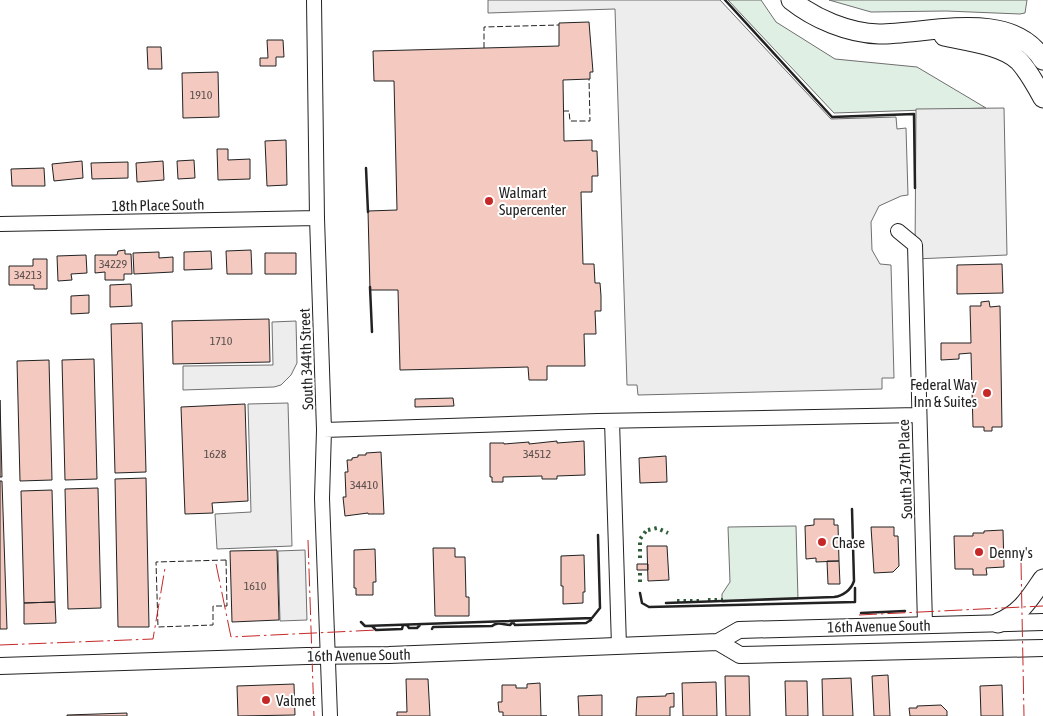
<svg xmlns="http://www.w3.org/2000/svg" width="1043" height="716" font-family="'Asap Condensed',sans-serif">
<rect width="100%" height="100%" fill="#fff"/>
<!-- green -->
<path fill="#e0efe3" stroke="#6f6f6f" d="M728,0h33l15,22 59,37 82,8 69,41 -152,5z
M829,0h198l-2,13 -5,1 -74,-3 -75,1z
M796,526l2,73 -76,3v-8l8,-12 -2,-55z"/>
<!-- parking -->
<path fill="#ededed" stroke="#6f6f6f" d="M488,0h232l111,119 65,-2 1,12 9,-1 2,67 -7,1 -22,10 -8,16 1,28 8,14 11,1 3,113h-12v11l-244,6 -1,-10h-10l-12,-376 -127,4z
M1004,108l3,147 -92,4 1,-150z
M296,321l1,42 -6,12 -10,10 -7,2 -91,3v-24l90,-1 -1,-43z
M288,403l4,143 -75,3 -2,-35 36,-2 -3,-108z
M305,550l2,70 -27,1 -2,-70z"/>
<!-- building -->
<path fill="#f3c9c0" stroke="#222" d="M589,22l4,50h-3v7l-27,1 1,61 28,-1v11h5l1,25h-6v16h-11l2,72h11l1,19h5l1,13v15h-6l1,23h-12l1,32h-38v14h-18l-1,-13 -128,3 -2,-80h-28l-2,-79 29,-1 -3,-129h-20l-1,-30 186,-5v-23z
M267,40h16l1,17h-8v9h-16v-8h8z
M147,47h14l1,22h-14z
M218,72l1,45 -36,1 -1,-45z
M286,140l1,45 -20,1 -2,-45z
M217,149h11v11l22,-1v20l-32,1z
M194,160l1,18 -17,1 -1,-18z
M82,161l1,17 -29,3 -2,-17z
M163,161l1,19 -27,2 -1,-19z
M128,162v16l-36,1 -1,-16z
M44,168l1,18h-33l-1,-17z
M125,250v4h6l1,20h-8v6h-19v-8l-10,1v-18h22l1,-4z
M251,250l1,24h-25l-1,-23z
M211,251l1,18 -28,1v-18z
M159,252v6l14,-1v15l-39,2 -1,-21z
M265,253h31v21h-31z
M86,255l1,18 -16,1 1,6 -14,1 -1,-25z
M33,259h14v30h-13v-4h-25v-19h24z
M1002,264l1,29 -46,1v-29z
M131,284l1,22 -22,1v-22z
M89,295v18l-18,1v-18z
M989,301l1,6 10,-1 2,121h-10v4h-8v-4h-11l-2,-74 -12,1v5l-18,1v-17h30l-1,-37h11v-4z
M269,319l1,43 -97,2 -1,-43z
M142,323l4,149 -31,1 -4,-149z
M94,359l3,120 -32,1 -3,-120z
M49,360l3,120 -32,1 -3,-120z
M453,398l1,8 -39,1v-8z
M0,400l2,77h-2z
M245,404l3,97 -36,2 1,10 -28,1 -4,-107z
M557,441v2l27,-2 1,34 -28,1v3h-15v-3l-39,1v5h-11v-5h-2v-34h14v1l25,-2v2z
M381,452l3,62h-16v-1l-23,3 -2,-19h3l-1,-25h3l-1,-12h5v-2l6,-1v-2h8v-2z
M666,456l1,26 -27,1 -1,-25z
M146,478l3,149h-31l-3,-148z
M0,481h2l5,148h-7z
M98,488l3,120 -33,1 -3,-120z
M52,490l3,112 -31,1 -3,-112z
M814,519h20v6h4l1,36 -23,1v-4l-10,1 -1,-33 9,-1z
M871,527h23v9h4l1,30 -6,6 -19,1z
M1003,530l1,37 -18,1 1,7h-14v-6h-18l-1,-33h19v-3h11v-2z
M647,546h20l2,34 -21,1z
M433,548h22v9h10l1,40h3v19h-34z
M375,549l1,33h-3v13h-17v-7h-2v-38z
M277,550l2,70 -47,2 -2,-71z
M584,555l1,37h-2v11l-20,1v-18h-2v-30z
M827,561h12l1,23h-12z
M637,564h11v6h-11z
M55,602l1,21 -32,1v-21z
M888,675l2,41h-16l-2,-40z
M725,676h24l1,40h-24z
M851,678l2,38h-30l-1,-37z
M406,679h22l2,37h-33v-4h10z
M785,681h22l1,35h-22z
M716,682l1,34h-34l-1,-33z
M540,683l1,33h6h-44v-4h-4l-1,-10h4v-17h14v3h11v-4z
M294,684l1,31 -57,1 -1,-30z
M1002,685l1,31h-22l-1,-30z
M674,693v14h-4v9h-34l1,-19 29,-1v-2z
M602,695v21h-23l-1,-20z
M941,705l6,6v5h-37l-1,-8h8v-2z
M127,713v3h-60v-1z"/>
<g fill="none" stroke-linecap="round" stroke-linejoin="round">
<defs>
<path id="minor" d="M314,0l3,218 7,212 -2,68 8,218
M0,224l317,-6
M898,231l17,14 10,379
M612,421l7,225
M324,430l274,-9 321,-6"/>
<path id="major" d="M718,642l22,13 303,-7
M0,666l307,-10 82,-1 329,-13 21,-12 304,-8"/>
<path id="highway" d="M791,0c24,19 57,33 88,34 51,0 132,-26 164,26
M944,36c22,5 59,9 75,25 10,11 17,24 24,37
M998,623c23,-9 32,-25 45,-44"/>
</defs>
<!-- minor casing -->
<use href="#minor" stroke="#222" stroke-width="16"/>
<!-- major casing -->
<use href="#major" stroke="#222" stroke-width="18"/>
<!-- highway casing -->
<use href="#highway" stroke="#222" stroke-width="21"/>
<!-- minor -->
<use href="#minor" stroke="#fff" stroke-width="14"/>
<!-- major -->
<use href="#major" stroke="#fff" stroke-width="16"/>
<!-- highway -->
<use href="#highway" stroke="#fff" stroke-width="19"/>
<!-- hedge -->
<path stroke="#2f5e38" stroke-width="4" stroke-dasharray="2.5 4" stroke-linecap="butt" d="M648,530l9,-2 11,5
M640,558v-19l6,-8
M640,573v12
M708,600h15
M677,601h22"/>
<!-- fence -->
<path stroke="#222" stroke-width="1" stroke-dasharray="6 2.5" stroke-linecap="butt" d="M484,48v-21l75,-2
M563,111h6l1,10h20l-1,-42
M226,560l1,46h-14v19l-55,2 -2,-65z"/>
<!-- wall -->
<path stroke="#222" stroke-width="2.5" d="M725,0l107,117 82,-3 1,74
M366,168l2,44
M370,287l2,45
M640,593l2,10 7,4 206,-5v-14
M666,603l168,-6c9,-1 17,-7 20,-16l-2,-72
M861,613l44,-2
M361,622l4,4 227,-8 8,-10 -2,-73
M372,626l4,4 26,-1 1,-4h4l2,3h8l3,-3
M432,629l1,-2 59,-1c6,-5 12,-1 18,-1l3,-3 2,3 71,-2 5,-3"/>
<!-- power -->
<path stroke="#c62828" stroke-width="1" stroke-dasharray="18 4 2.5 4" stroke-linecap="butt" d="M308,540l6,176
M1021,562l3,154
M216,564l15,73 146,-7
M859,615l184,-9
M0,645l153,-6 12,-71"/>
</g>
<!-- markers -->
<g fill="#c62828" stroke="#fff" stroke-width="2">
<circle cx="489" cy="201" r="5"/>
<circle cx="987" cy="393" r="5"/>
<circle cx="822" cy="542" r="5"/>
<circle cx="979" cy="552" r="5"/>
<circle cx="266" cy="700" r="5"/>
</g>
<g text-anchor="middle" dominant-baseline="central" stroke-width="4" stroke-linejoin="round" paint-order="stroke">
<!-- number labels -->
<g font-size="12" fill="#564c4a">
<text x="201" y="95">1910</text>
<text x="113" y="264">34229</text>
<text x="28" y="275">34213</text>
<text x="221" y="341">1710</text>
<text x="215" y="454">1628</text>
<text x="537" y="454">34512</text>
<text x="364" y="485">34410</text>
<text x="255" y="586">1610</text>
</g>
<!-- poi labels -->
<g font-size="15" fill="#222" stroke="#fff" text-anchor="start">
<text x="499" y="192">Walmart<tspan x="499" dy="17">Supercenter</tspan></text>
<text x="977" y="384" text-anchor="end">Federal Way<tspan x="977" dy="17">Inn &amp; Suites</tspan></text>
<text x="832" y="542">Chase</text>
<text x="989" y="552">Denny's</text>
<text x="276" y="700">Valmet</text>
</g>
<!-- street labels -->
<g font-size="15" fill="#222" stroke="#fff">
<text transform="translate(158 205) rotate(-1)">18th Place South</text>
<text transform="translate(306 359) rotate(-92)">South 344th Street</text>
<text transform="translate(905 469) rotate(-92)">South 347th Place</text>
<text transform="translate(879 626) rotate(-1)">16th Avenue South</text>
<text transform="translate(359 655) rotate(-1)">16th Avenue South</text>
</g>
</g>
</svg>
